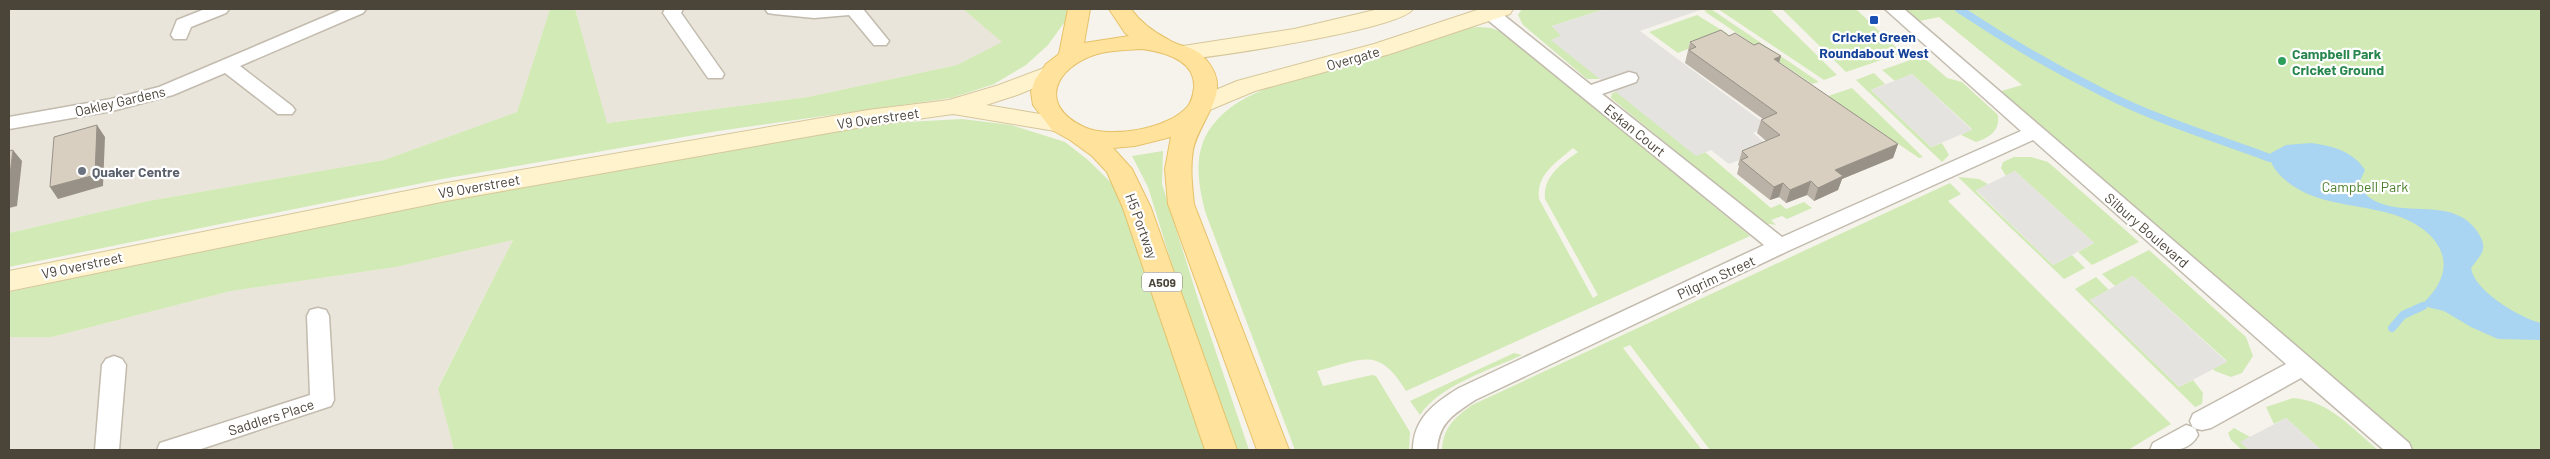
<svg xmlns="http://www.w3.org/2000/svg" width="2550" height="459" font-family="Barlow,sans-serif">
<rect width="100%" height="100%" fill="#f6f3ec"/>
<!-- residential -->
<path fill="#eae5da" d="M9,9h541l-33,103 -133,48 -236,41 -139,32z
M575,9h388l40,33 -46,23 -149,32 -202,26z
M513,240l-75,147 16,63h-445v-113h43l179,-46 165,-24z"/>
<!-- green -->
<path fill="#d2eab5" fill-rule="evenodd" d="M550,9h25l32,114 201,-26 149,-32 45,-23 -39,-33h111l-26,36 -22,20 -32,19 -43,14 -233,33 -276,48 -433,88v-34l139,-32 236,-41 133,-48z
M1522,9h83l-53,17 10,10 -11,4 52,39h-16l-64,-54 -5,-10z
M1711,9l108,73 -7,2 -108,-73z
M1718,9h52l67,66 -13,5z
M1782,9h74l46,44 -56,19z
M1894,9h647v441h-141l-409,-356 31,-9 -83,-68 -29,6z
M1697,15l31,19 -19,7 -16,-1 -4,3 1,5 -12,5 -29,-21z
M1478,27l13,1 13,5 246,203 -344,155c-28,-46 -44,-31 -89,-20l6,15 49,-11 4,1 34,56 -1,18h-114l-89,-236c-8,-29 -14,-62 6,-88 29,-39 86,-46 129,-59 42,-13 83,-26 124,-39zM1573,148l5,4c-17,12 -35,24 -33,47l53,96 -5,3 -54,-99c-3,-25 17,-36 34,-51z
M1922,56l25,22 15,4 36,33c2,16 -8,22 -22,27l-15,-7 11,-6 -60,-55 -17,7 -13,-11z
M1874,73l11,11 -14,6 60,57 11,-4 7,12 -7,7 -86,-82z
M1852,88l71,69 -4,1 -91,-62z
M1619,91l7,8 70,56 9,-3 66,56 9,-4 6,5 18,-7 8,6 -25,11 -5,-3 -11,4 5,5 -13,-2 -152,-125 1,-5z
M962,119l49,6 54,17 23,18 49,48 84,242h-767l-16,-62 75,-148 -117,27 -165,24 -179,46h-43v-45l439,-94 440,-75z
M1163,151l-1,33 35,112 52,154h-20l-81,-263 -16,-31z
M2014,157h17l17,5 91,80 -47,23 -14,-13 16,-9 -79,-72 -9,5 -5,-8 2,-6z
M1958,177l21,2 9,5 -12,7 77,74 19,-10 13,13 -21,11z
M1950,183l11,11 -13,7 223,223 -43,26h-418l-80,-105 -7,3 79,102h-260c1,-22 12,-32 30,-45z
M2149,250l97,87 7,19 -11,17 -11,4 -16,-6 -2,-2 14,-8 -94,-85 -18,10 -13,-12z
M2096,277l13,13 -19,10 89,87 14,-7 10,13 -1,11 -7,3 -120,-118z
M1514,353l8,2c-32,15 -82,30 -102,60l-10,-14z
M2293,398c35,2 59,30 85,52h-57l-35,-32 -12,6 -8,-17z
M2234,428l16,9 -9,5 8,8h-7l-11,-10 -3,-7z"/>
<!-- parking -->
<path fill="#e5e3e0" d="M1605,9h98l-63,22 128,95 -15,7 18,15 -42,16 -18,-14 -15,6 -145,-116 10,-4 -9,-10z
M1912,74l60,56 -41,17 -60,-57z
M2015,171l79,72 -41,22 -77,-75z
M2133,276l94,86 -48,25 -89,-87z
M2286,418l35,32h-72l-9,-8z"/>
<!-- water -->
<path fill="#a9d4f2" d="M2311,143c21,3 42,8 54,27l-7,15c7,11 16,17 28,20 30,9 69,-5 91,26 12,18 5,22 -6,37 3,23 49,50 70,55v17l-43,-1 -27,-12 -27,-16 -21,-5 -2,-1c42,-37 21,-74 -26,-90 -39,-13 -86,-8 -117,-42 -5,-6 -9,-13 -7,-20l15,-8z"/>
<g fill="none" stroke-linecap="round" stroke-linejoin="round">
<!-- stream -->
<path stroke="#a9d4f2" stroke-width="8" d="M1959,9c45,30 93,58 141,82 54,28 113,46 170,67
M2392,328l11,-13 20,-9"/>
<defs>
<path id="street" d="M205,9h24l-3,4 -35,14 -5,12h-12l-3,-4 6,-15z
M343,9h23l-3,4 -123,53 52,40 3,4 -3,4h-14l-53,-41 -52,22 -61,16 -103,18v-12l102,-18 48,-12z
M665,9h18l-2,4 43,61 -2,4h-14l-45,-65z
M765,9h98l26,32 -3,4h-12l-25,-30 -35,3 -40,-4 -6,-1z
M1484,9h12l95,76 38,-13 7,2 2,4 -2,4 -34,12 180,143 239,-106 -136,-122h19l505,434 3,7h-28l-83,-72 -90,50 -9,2 -9,-2 -3,-7 3,-7 93,-50 -253,-224 -245,111 -313,149c-22,15 -36,22 -38,50h-24c0,-31 21,-47 46,-62l305,-143 -280,-228 -3,-4z
M318,308l8,2 3,6 5,84 -3,6 -133,44h-41l3,-7 150,-48 -3,-79 3,-6z
M114,356l8,3 4,6 -7,85h-24l7,-85 4,-6z
M2186,425l9,3 3,7c-10,19 -30,15 -48,15l3,-7z"/>
<path id="secondary" d="M1379,9h34c-14,21 -196,47 -230,51l-8,-2 -4,-5 4,-5 8,-2 111,-17z
M1480,9h33l-3,5 -120,40 -135,37 -43,18 -9,2 -9,-2 -3,-5 3,-5 43,-18 137,-37z
M1052,65l9,2 3,5 -3,5 -44,18 -31,10 84,14 4,5 -4,5 -9,3 -108,-18 -85,12 -422,75 -437,90v-20l437,-88 422,-73 81,-10 50,-15z"/>
<path id="primary" d="M1068,9h22l-6,34 45,-7 -4,-3 -16,-24h22c10,14 23,23 38,31 15,9 25,4 39,22 25,31 -9,57 -15,88 -3,18 -1,36 1,54l95,246h-32l-89,-246 -3,-35 6,-32 -36,9 -22,2 19,21 19,39 86,242h-32l-82,-242 -16,-36 -15,-16 -22,-16 -18,-10 -19,-25 -2,-13 4,-12 11,-16 13,-10zM1142,49c22,3 54,11 52,39 -1,7 -2,13 -6,18 -19,23 -78,33 -104,21 -47,-22 -29,-60 13,-73 14,-4 30,-4 45,-5z"/>
</defs>
<!-- street casing -->
<use href="#street" stroke="#c2bbae" stroke-width="3"/>
<!-- secondary casing -->
<use href="#secondary" stroke="#d6c79b" stroke-width="2"/>
<!-- primary casing -->
<use href="#primary" stroke="#e6c16a" stroke-width="2"/>
<!-- street -->
<use href="#street" fill="#fff" fill-rule="evenodd"/>
<!-- secondary -->
<use href="#secondary" fill="#fff3cd" fill-rule="evenodd"/>
<!-- primary -->
<use href="#primary" fill="#ffe39c" fill-rule="evenodd"/>
</g>
<!-- wall -->
<path fill="#bab2a6" d="M1729,36l50,27 119,81 -5,14 -51,21 -4,11 -24,11 -7,-6 -21,8 -7,-6 -9,3 -33,-26 2,-8 -1,-1 4,-14 24,-10 -9,-8 4,-13 2,-1 -78,-56 5,-21z"/>
<!-- shaded-wall -->
<path fill="#979187" d="M1781,56l-4,14 -3,-11z
M97,125l8,12 -2,49 -45,13 -8,-12z
M1898,144l-5,14 -51,21 -4,11 -24,11 4,-13 17,-18z
M13,150l9,11 -5,45 -8,2v-26z
M1811,181l-4,14 -21,8 4,-13z
M1783,183l-4,14 -9,3 4,-13z"/>
<!-- building -->
<path fill="#d8cfc1" stroke="#979187" d="M1721,30l8,6 6,-3 19,12 5,-2 22,13 -7,3 124,85 -63,26 8,6 -25,12 -7,-7 -21,9 -7,-7 -9,4 -33,-27 7,-3 -6,-6 38,-16 -19,-15 16,-7 -88,-63 7,-3 -6,-5z
M97,125l-2,50 -45,12 4,-50z
M13,150l-4,32v-31z"/>
<!-- markers -->
<rect fill="#1a4fb4" stroke="#fff" stroke-width="2" x="1869" y="15" width="10" height="10" rx="2.5"/>
<circle fill="#2e9e5b" stroke="#fff" stroke-width="2" cx="2282" cy="61" r="5"/>
<circle fill="#6b7280" stroke="#fff" stroke-width="2" cx="82" cy="171" r="5"/>
<g text-anchor="middle" dominant-baseline="central" stroke-width="4.5" stroke-linejoin="round" paint-order="stroke">
<!-- shield labels -->
<rect fill="#fff" stroke="#817c74" stroke-width="1" x="1142" y="272.5" width="40" height="19" rx="4"/>
<g font-size="12" font-weight="bold" fill="#4b4439">
<text x="1162" y="282">A509</text>
</g>
<!-- transit labels -->
<g font-size="14" font-weight="bold" fill="#164399" stroke="#fff">
<text x="1874" y="36">Cricket Green<tspan x="1874" dy="16">Roundabout West</tspan></text>
</g>
<!-- leisure labels -->
<g font-size="14" font-weight="bold" fill="#27864d" stroke="#fff" text-anchor="start">
<text x="2292" y="53">Campbell Park<tspan x="2292" dy="16">Cricket Ground</tspan></text>
</g>
<!-- street labels -->
<g font-size="14" fill="#4b4439" stroke="#fff">
<text transform="translate(1353 58) rotate(-16)">Overgate</text>
<text transform="translate(120 101) rotate(-13)">Oakley Gardens</text>
<text transform="translate(878 118) rotate(-8)">V9 Overstreet</text>
<text transform="translate(1635 130) rotate(39)">Eskan Court</text>
<text transform="translate(479 186) rotate(-10)">V9 Overstreet</text>
<text transform="translate(1142 226) rotate(70)">H5 Portway</text>
<text transform="translate(2147 230) rotate(41)">Silbury Boulevard</text>
<text transform="translate(82 265) rotate(-12)">V9 Overstreet</text>
<text transform="translate(1716 277) rotate(-25)">Pilgrim Street</text>
<text transform="translate(271 417) rotate(-18)">Saddlers Place</text>
</g>
<!-- worship labels -->
<g font-size="14" font-weight="bold" fill="#5b616d" stroke="#fff" text-anchor="start">
<text x="92" y="171">Quaker Centre</text>
</g>
<!-- park labels -->
<g font-size="14" fill="#4a7f2a" stroke="#fff">
<text x="2365" y="186">Campbell Park</text>
</g>
</g>
<!-- border -->
<rect width="2550" height="459" fill="none" stroke="#4b4439" stroke-width="20"/>
</svg>
